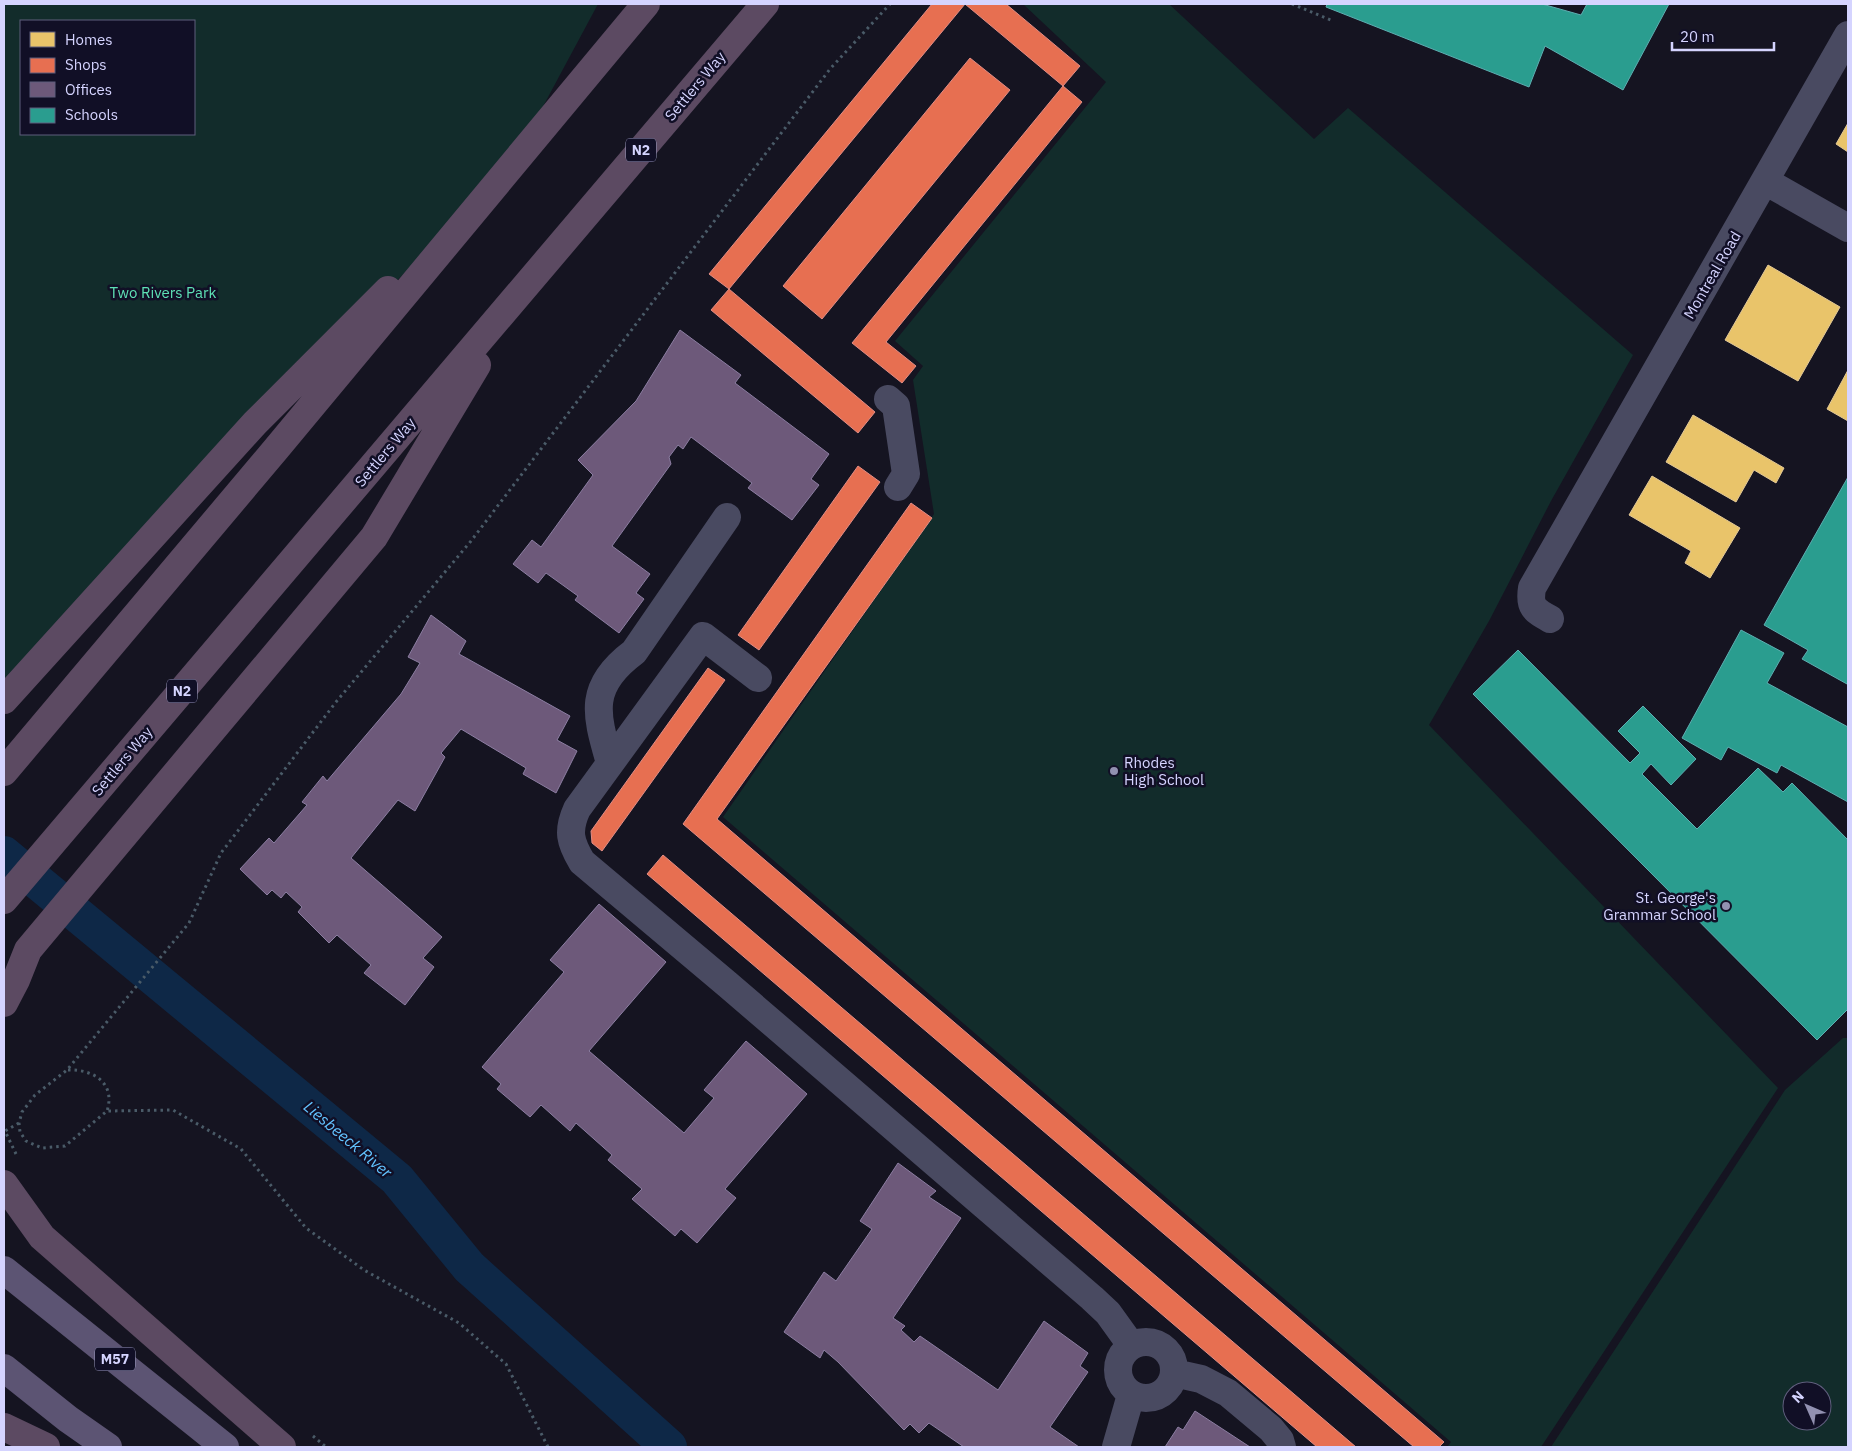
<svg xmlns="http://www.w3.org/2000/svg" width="1852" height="1451" font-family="'IBM Plex Sans',sans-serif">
<rect width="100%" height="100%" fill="#151421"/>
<!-- green -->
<path fill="#122c2b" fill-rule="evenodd" d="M4,4h594l-87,162 -256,257 -251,277zM21,21h173v113h-173z
M1023,4h146l145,135 34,-31 285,247 -82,146 -62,120 -60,104 349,363 -237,359h-94l4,-5 -728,-625 211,-303 -21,-134 10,-14 -28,-25 211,-259z
M1843,1038h5v409h-297l234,-357zM1792,1391h30v30h-30z"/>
<!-- homes -->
<path fill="#e9c46a" stroke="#e3c997" d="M1848,123v29l-12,-8z
M1768,265l72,42 -42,74 -73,-41z
M1848,370v51l-21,-12z
M1693,415l91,53 -8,15 -22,-13 -18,32 -70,-40z
M1652,476l88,52 -30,50 -25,-15 6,-12 -62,-36z"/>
<!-- shops -->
<path fill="#e76f51" stroke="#e28d85" d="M932,4h33l-236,285 -20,-15z
M965,4h41l74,62 -17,20z
M970,58l40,32 -188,229 -39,-33z
M1063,86l19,16 -196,240 30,24 -14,17 -50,-40z
M729,289l146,123 -17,21 -147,-123z
M858,466l22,16 -121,168 -21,-15z
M911,503l21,15 -215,301 727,623 -5,5h-25l-731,-623z
M708,668l17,12 -123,171 -10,-8 -1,-12z
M663,855l693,592h-39l-670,-573z"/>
<!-- offices -->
<path fill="#6d597a" stroke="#8c7ea2" d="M680,330l61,45 -6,8 94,71 -18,25 8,6 -27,35 -44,-32 4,-5 -61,-46 -8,12 -5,-4 -9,12 2,7 -59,82 38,28 -14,19 8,6 -25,34 -44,-33 3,-4 -32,-23 -8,10 -25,-19 19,-24 9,7 52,-72 -15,-15 58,-59z
M431,615l35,26 -7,13 111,62 -13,24 20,11 -21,42 -33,-19 3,-6 -65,-39 -20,24 4,4 -30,54 -17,-11 -47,58 91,79 -19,21 11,9 -29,38 -41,-32 7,-8 -34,-30 -8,8 -31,-31 4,-5 -16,-15 -5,6 -9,-8 -5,5 -27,-26 29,-31 5,5 33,-38 -5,-3 21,-26 4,5 74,-87 19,-31 -12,-6z
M599,904l67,58 -77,89 95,82 30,-35 -10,-8 42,-49 61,53 -82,95 11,9 -39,45 -16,-14 -6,7 -43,-37 10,-10 -34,-29 4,-5 -36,-32 -6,8 -29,-26 -11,12 -33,-28 4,-5 -19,-17 82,-95 -14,-12z
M898,1163l38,28 -7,6 32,21 -68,100 12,8 -4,4 13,12 6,-6 78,54 46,-69 44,32 -8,13 8,6 -38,55 29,20h-115l-35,-24 -10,10 -9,-9 -6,6 -66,-68 -14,-12 -4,8 -36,-26 40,-60 12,9 36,-52 -12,-8z
M1195,1411l55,36h-85l13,-20 5,3z"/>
<!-- schools -->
<path fill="#2a9d8f" stroke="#5daeb1" d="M1327,4h215l39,11 6,-11h82l-46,86 -78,-44 -16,41 -203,-80z
M1848,477v204l-1,3 -45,-25 6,-9 -44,-25z
M1741,630l43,23 -17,30 81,44v75l-67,-37 -4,8 -49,-26 -7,13 -39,-22z
M1518,650l112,113 10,-10 -22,-22 25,-25 53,53 -25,26 -20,-21 -9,10 55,55 61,-61 25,24 9,-9 56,57v169l-31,31 -344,-346z"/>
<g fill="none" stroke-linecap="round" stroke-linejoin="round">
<!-- canal -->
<path stroke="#0e2847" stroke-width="36" d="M4,854l393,325 72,88 200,180"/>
<!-- path -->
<path stroke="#4a5b68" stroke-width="3" stroke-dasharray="2.5 4" stroke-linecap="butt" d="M1292,4l41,17
M68,1070c25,-1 48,13 39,41
M16,1154l-11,-23 14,-8
M313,1436l13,11
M548,1447l-42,-83 -47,-41 -95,-53 -58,-42 -65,-79 -68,-39 -66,1 -42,35 -23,2 -16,-7 -6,-9 -1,-9 3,-11 13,-17 32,-25 122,-147 32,-70 115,-151 135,-161 359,-472 60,-65"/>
<!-- minor -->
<path stroke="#494a61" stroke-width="28" d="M1765,181l83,47
M888,399l8,7 10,68 -8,13
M1550,619c-16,-9 -21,-12 -18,-31l316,-553
M758,678l-55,-42 -126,173c-10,22 -7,33 5,53l145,122 365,314 16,15 23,32
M610,763c-14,-49 -23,-76 24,-111l93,-135
M1118 1370a28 28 0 1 1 56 0a28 28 0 1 1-56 0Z
M1174,1373l27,6 27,14 43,36 9,11 2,7
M1116,1447l15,-52"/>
<!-- major -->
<path stroke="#5c5473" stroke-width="28" d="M4,1270l221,177
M4,1368l64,51 40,28"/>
<!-- highway -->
<path stroke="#5c4a62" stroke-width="28" d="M4,700l251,-277 133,-133
M4,772l272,-323 370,-445
M4,900l761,-896
M4,1003l12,-23 12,-30 346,-413 103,-172
M4,1184l38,53 240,210
M4,1427l42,20"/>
</g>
<!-- markers -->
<g fill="#9291b1" stroke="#110f26" stroke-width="2">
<circle cx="1114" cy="771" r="5"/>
<circle cx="1726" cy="906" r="5"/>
</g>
<g text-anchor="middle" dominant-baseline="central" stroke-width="5" stroke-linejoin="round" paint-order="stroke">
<!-- shield labels -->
<g fill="#110f26" stroke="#9a99be" stroke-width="1">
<rect x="626" y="138.5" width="30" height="23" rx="4"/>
<rect x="167" y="679.5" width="30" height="23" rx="4"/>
<rect x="95" y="1347.5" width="40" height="23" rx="4"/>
</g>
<g font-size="14" font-weight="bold" fill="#d5d4ff">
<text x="641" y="150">N2</text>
<text x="182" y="691">N2</text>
<text x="115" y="1359">M57</text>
</g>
<!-- street labels -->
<g font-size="15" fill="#d5d4ff" stroke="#110f26">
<text transform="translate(695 86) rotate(-50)">Settlers Way</text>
<text transform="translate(1712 275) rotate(-60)">Montreal Road</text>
<text transform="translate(385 452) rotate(-50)">Settlers Way</text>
<text transform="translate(122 761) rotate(-50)">Settlers Way</text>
</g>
<!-- park labels -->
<g font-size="15" fill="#5ee1b5" stroke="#110f26">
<text x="163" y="292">Two Rivers Park</text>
</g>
<!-- poi labels -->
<g font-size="15" fill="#d5d4ff" stroke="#110f26" text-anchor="start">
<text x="1124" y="762">Rhodes<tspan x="1124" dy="17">High School</tspan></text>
<text x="1716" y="897" text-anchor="end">St. George's<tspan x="1716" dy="17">Grammar School</tspan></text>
</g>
<!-- water labels -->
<g font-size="16" font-style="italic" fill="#62c3ff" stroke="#110f26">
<text transform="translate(348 1139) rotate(40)">Liesbeeck River</text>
</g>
</g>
<!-- border -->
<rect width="1852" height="1451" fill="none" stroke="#d5d4ff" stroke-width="10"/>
<!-- legend -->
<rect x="20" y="20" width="175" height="115" fill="#110f26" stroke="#5f5e7d"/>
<rect x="30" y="32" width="25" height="15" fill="#e9c46a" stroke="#5f5e7d"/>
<text x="65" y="45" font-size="15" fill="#d5d4ff">Homes</text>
<rect x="30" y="58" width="25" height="15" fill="#e76f51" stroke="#5f5e7d"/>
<text x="65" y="70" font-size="15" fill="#d5d4ff">Shops</text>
<rect x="30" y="82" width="25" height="15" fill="#6d597a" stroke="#5f5e7d"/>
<text x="65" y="95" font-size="15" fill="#d5d4ff">Offices</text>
<rect x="30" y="108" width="25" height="15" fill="#2a9d8f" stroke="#5f5e7d"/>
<text x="65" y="120" font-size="15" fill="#d5d4ff">Schools</text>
<!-- north arrow -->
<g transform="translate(1807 1406) rotate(315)"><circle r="24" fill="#110f26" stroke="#5f5e7d"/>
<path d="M0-4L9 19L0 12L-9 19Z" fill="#9291b1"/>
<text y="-8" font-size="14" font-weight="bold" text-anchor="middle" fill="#d5d4ff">N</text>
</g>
<!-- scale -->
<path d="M1672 42v8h102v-8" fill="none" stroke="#d5d4ff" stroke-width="2.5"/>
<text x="1680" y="42" font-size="15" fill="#d5d4ff" stroke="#110f26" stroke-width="4" paint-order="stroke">20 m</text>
</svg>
